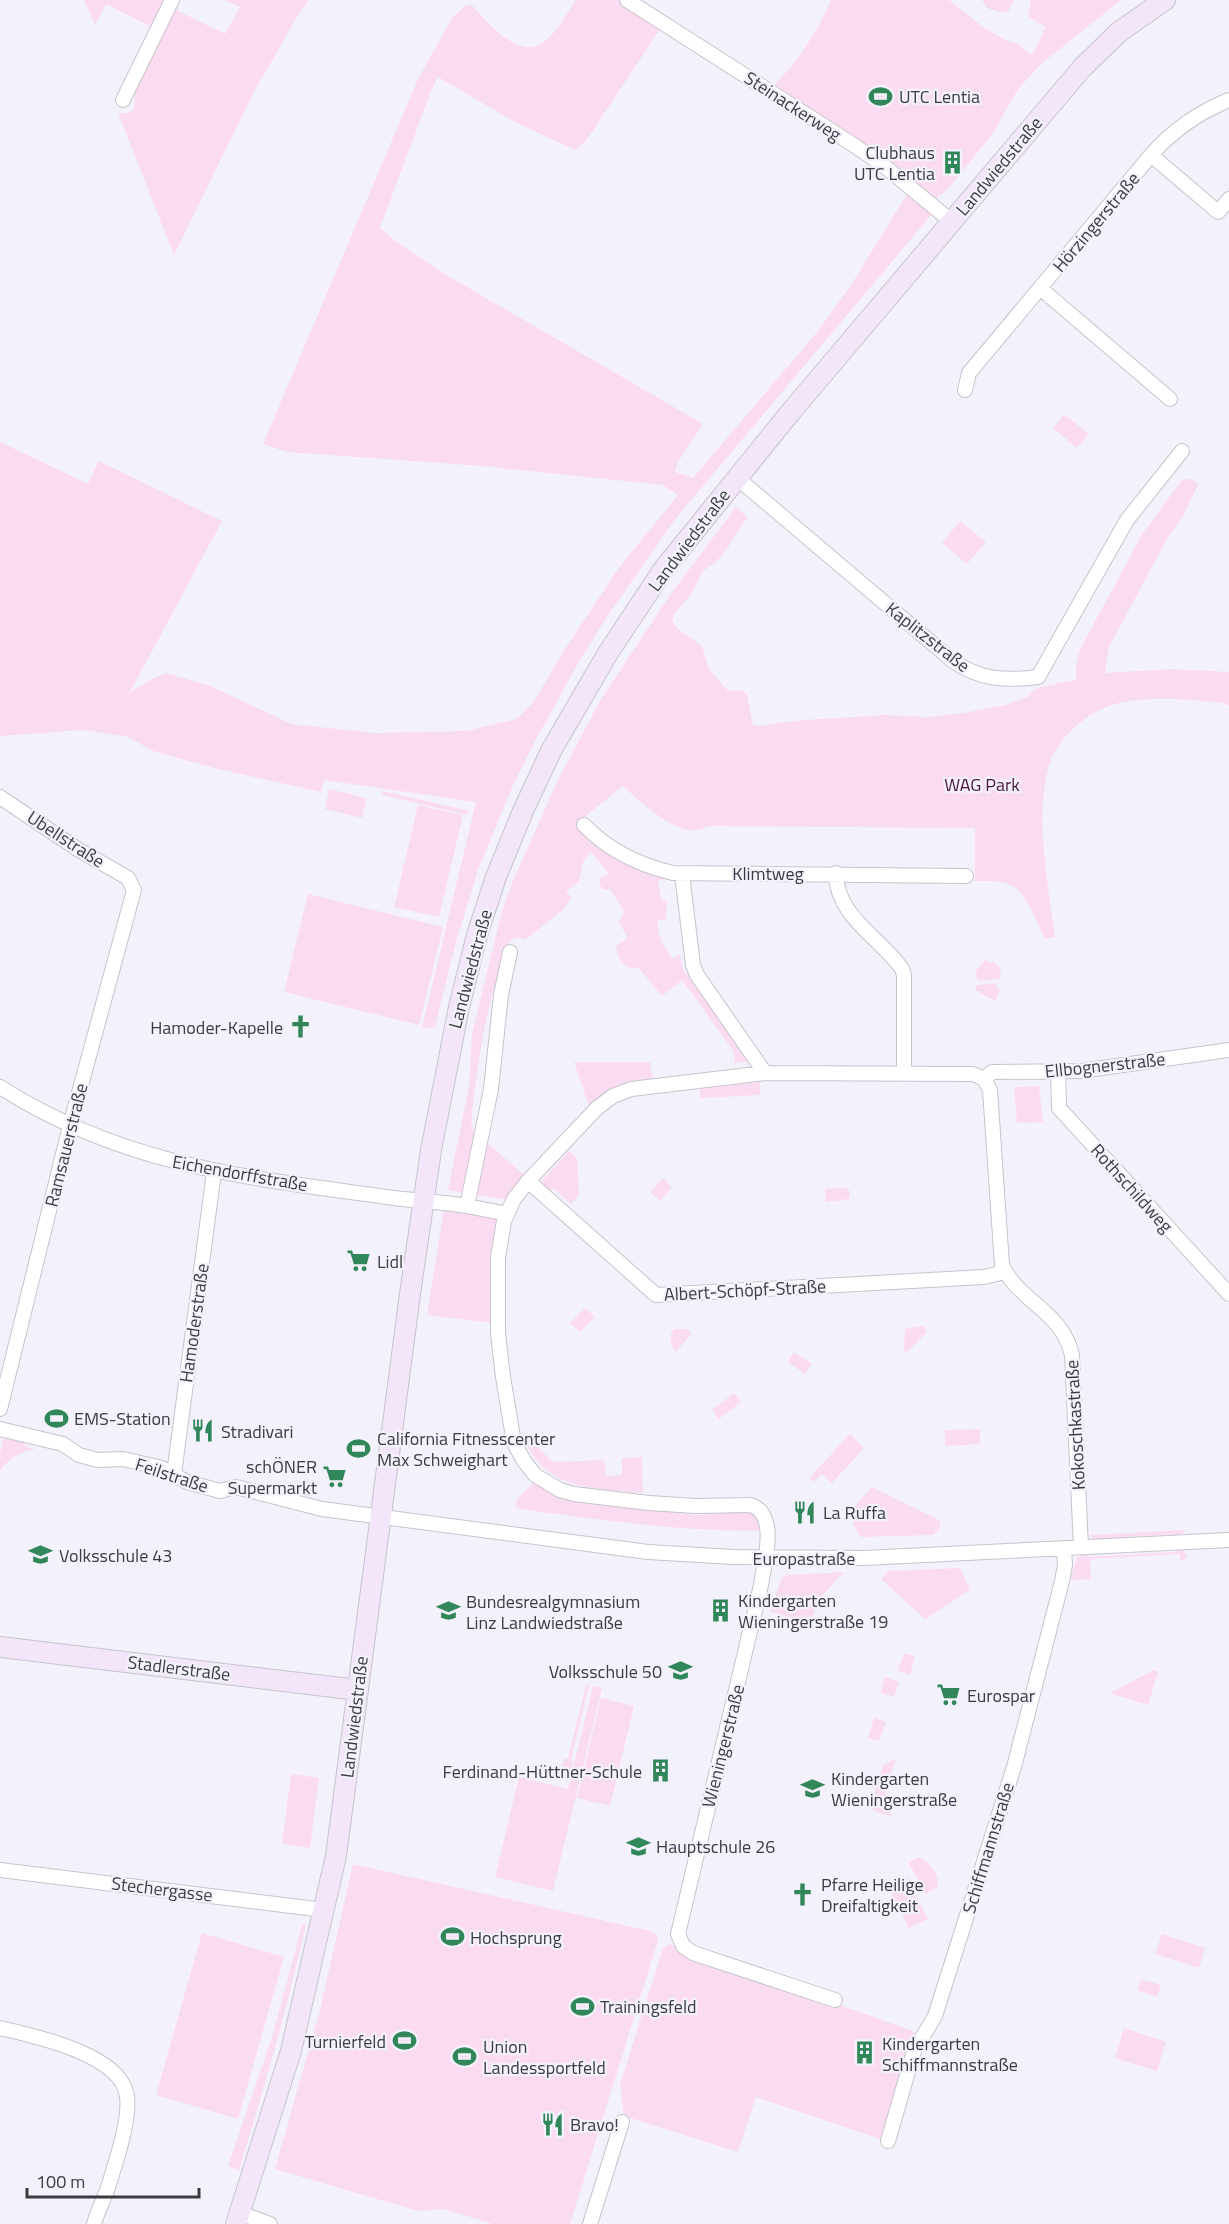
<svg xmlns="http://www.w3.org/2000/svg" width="1229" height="2224" font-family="'Titillium Web',sans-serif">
<rect width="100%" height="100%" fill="#f3f2fc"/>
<!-- green -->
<path fill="#fbdbf0" d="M84,0h81l-13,27 -46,-23 -11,21z
M225,0h84l-12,17 -42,73 -81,165 -56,-142h12c7,-8 5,-10 4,-21l40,-83 51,25 15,-27z
M576,0h43l43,26 -76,115 -11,9 -62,-29 -75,-44 -7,14 -51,137 18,15 45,30 260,151 -25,38 -3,10 18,6 125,-147 33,-46 56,-91 25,20 -256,304 -70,100 -26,42 -45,81 -22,44 -35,85 -22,72 -21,85 -13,1 54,-226 -152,-22 -3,12 -107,-24 -61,-17 -25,-14 -44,-7 -84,6v-294l88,42 11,-23 123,60 -92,171 22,-13 14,-6 44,13 82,38 82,9 92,-2 50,-12 17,-16 30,-51 55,-83 60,-74 -15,-10 -181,-19 -195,-14 -24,-8 155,-365 34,-61 13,-12 6,-2c15,17 48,58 73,38 14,-11 22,-28 32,-42z
M831,0h118l34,27 22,13 13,4 13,11 6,-9 8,-19 -17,-11 3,-16h90l-80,64 -23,25 -25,44 -45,56 -14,11 -152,-108 -7,-8c24,-23 43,-54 56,-84z
M982,0h32l-6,12h-9l-12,-4z
M1064,414l25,20 -12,14 -24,-20z
M1189,479l6,2 3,4 -16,33 -15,21 -58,108 -4,26 67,-4 57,3v34l-5,-3c-34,-3 -72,-7 -105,0 -32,8 -66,37 -72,70 -11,53 1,111 8,164l-10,2c-7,-14 -18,-45 -32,-53 -11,-6 -26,-5 -38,-5v-53l-267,-2c-25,18 -67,-24 -85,-40l-45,36 96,57 -16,1 3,19 6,3 -1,17 -9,2 4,21 12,17 7,-5 3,15 66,92 -14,2 -1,-11 -52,-72 -20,16 -24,-29 -7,2c-10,-6 -14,-12 -15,-23l10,-6v-5l-7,-13 5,-10 -14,-23 -6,1 -5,-6 2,-7 8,-3 -18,-22 -7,7 -5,22 -13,11 5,6 -7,11 -39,31 -8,-3 -7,4c-24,58 -32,120 -39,181 9,15 -4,54 -8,71l-15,-3 21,-104 3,-52 30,-123 10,-28 46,-103 43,-81 69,-104 66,-88 11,10 -20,32 -11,13 -13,9 -13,25 -16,18 -2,7 6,8 24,17 7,23 19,22 13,-1 6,5 6,30 6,1 45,-6 81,-5 44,2 35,-4 42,-8 23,-9 5,-6 7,-3 35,-7v-15l4,-16 63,-116 39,-53z
M960,521l26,21 -19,22 -25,-21z
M329,789l37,9 -4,20 -37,-9z
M383,791l86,20 -1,4 -82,-19 -4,-2z
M418,805l45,10 -24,102 -45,-10z
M308,894l135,33 -24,98 -135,-33z
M986,959l3,4 3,-2 8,7 1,9 -2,2 -21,2 -3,-9z
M998,983l-2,5 4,2 -5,11 -20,-11 1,-5z
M574,1062h76l3,17c-29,3 -42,8 -64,27z
M760,1082v13l-60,3v-9z
M1039,1086l4,36 -26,1 -3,-36z
M486,1142l41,35 -20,23 -32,-6z
M569,1151l8,7 2,37 -8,9 -18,-16 -3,4 -8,-7v-4z
M663,1178l9,9 -12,14 -10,-9z
M845,1188l5,3 -1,8 -23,3 -1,-13z
M444,1208l50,8 4,7 -6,37v63l-65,-8z
M585,1308l10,9 -15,15 -10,-9z
M924,1326l3,6 -20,20 -3,-1 1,-22z
M675,1329h11l5,3 -1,3 -14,17 -5,-7v-12z
M794,1352l18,12 -7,10 -17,-12z
M734,1393l7,9 -22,17 -7,-9z
M980,1429v15l-35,2v-16z
M520,1430l33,32 51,-2 2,16 16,-1v-17l20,-1 1,36c-56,-6 -101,-2 -123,-63z
M850,1434l14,14 -32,35 -10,-9 -8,8 -5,-4z
M10,1436l10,1 6,10 10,2c-16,3 -26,8 -36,22v-17l3,-15z
M534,1482l17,11 14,5 27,5 104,12 51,-4 11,7 2,6 -1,7c-81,0 -163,-11 -244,-23l2,-9z
M872,1487l67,33 2,6 -8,9 -73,2 -12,-24z
M1186,1530l-8,8 -4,-4 -68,4 -4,4 -5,-1 -7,-6z
M1180,1548l4,3 3,6 -6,5 -1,-8 -90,5 1,20 -21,1 7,-22 8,-4 5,3 86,-5z
M960,1568l10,22 -45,29 -44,-40 8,-8z
M844,1572l-25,27 -9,25 -40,-13 12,-34 5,-2z
M904,1653l11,3 -5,19 -12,-4z
M1154,1670l4,2 -10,33 -38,-12z
M885,1677l14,5 -5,15 -13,-4z
M586,1685h3l-18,75 2,1 -3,13 -9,-2 3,-13h4z
M593,1686l9,2 -49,203 -58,-14 24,-100 49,12z
M601,1698l33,8 -24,100 -33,-8z
M874,1718l12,4 -7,19 -11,-3z
M896,1759l-14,45 8,3 -1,4 4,6 -19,-6 -3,-5 12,-41z
M291,1774l28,4 -9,70 -28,-4z
M918,1857c11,5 21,16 20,29l-12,8 -17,-31z
M353,1864l297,67 7,4 1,5 -88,284h-77l-49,-15 -26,2 -143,-42 45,-159z
M907,1877l21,42 -19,9 -21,-41z
M302,1925h4c-19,83 -42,164 -67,245l-11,-4 45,-132z
M202,1933l82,24 -46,162 -82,-24z
M1162,1934l43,14 -6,20 -44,-14z
M669,1944l244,87 1,2 -1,5h-3l-27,102 -127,-43 -18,55 -114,-36 -4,-31 43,-137z
M1141,1979l20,6 -4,12 -20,-7z
M1124,2028l42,14 -9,29 -42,-13z"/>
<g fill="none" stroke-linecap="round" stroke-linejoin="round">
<defs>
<path id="minor" d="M627,0l225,144 31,21 68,56
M123,100l49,-100
M1151,155c22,-25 46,-42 78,-55
M1040,288l130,111
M965,390l4,-17 182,-218 67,57 11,-13
M736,477l217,184c27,19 53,20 85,16l89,-157 55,-69
M0,797l79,53 49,28 6,12 -64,236 -70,283
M584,825c25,26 55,40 89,48l293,3
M836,873c0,44 45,65 66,96l2,6v99
M682,874l11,91 4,10 68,98
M1058,1071l1,37 170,186
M984,1079l6,11 12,175c17,37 60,46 70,90l9,192
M984,1079l8,-7 89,-1 148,-21
M0,1087c125,80 251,91 394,111 24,3 48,4 73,8l24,-117 10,-94 9,-43
M528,1181l128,114 328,-18 21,-5
M467,1206l40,8
M0,1429l63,15 16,11 19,5 25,-1 39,9 25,14 33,9 16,-4 86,22 326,43 85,5 131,1 365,-18
M174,1474l40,-302
M0,1870l324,40
M835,2000l-142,-47 -10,-7 -5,-12 83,-349c3,-23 18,-70 -10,-80l-55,1 -47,-3 -75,-9 -14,-4 -25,-15 -11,-14 -10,-18 -11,-66 -5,-44v-76l6,-36 10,-22 14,-18 69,-73 16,-12 18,-7 134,-16 208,1 11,5
M0,2028c34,8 121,26 127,68 3,24 -10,62 -17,85 -4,15 -12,28 -16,43
M888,2141l26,-90 21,-35 79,-249 48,-186 3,-16 -1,-17
M240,2213l30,11
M590,2224l32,-102"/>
<path id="secondary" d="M0,1647l358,43
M236,2224l55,-173 45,-195 74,-562 21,-144 28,-143 18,-72 19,-58 27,-66 29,-62 56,-96 55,-83 126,-156 293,-346 37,-36 46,-32"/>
</defs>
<!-- minor casing -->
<use href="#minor" stroke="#c5c4ce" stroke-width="16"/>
<!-- secondary casing -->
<use href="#secondary" stroke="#c5c4ce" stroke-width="22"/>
<!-- minor -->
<use href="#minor" stroke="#fff" stroke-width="14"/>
<!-- secondary -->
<use href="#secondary" stroke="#f3e6fa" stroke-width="20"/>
</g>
<!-- icons -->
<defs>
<symbol id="stadium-bare" viewBox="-9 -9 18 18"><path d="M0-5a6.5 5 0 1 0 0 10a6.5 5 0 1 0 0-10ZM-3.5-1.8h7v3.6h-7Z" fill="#31875a" stroke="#f3f2fc" stroke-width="2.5" paint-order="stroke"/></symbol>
<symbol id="building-bare" viewBox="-9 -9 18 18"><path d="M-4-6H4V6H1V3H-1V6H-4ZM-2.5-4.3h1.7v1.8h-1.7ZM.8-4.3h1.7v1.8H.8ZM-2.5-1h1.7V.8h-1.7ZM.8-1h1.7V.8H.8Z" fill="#31875a" stroke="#f3f2fc" stroke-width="2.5" paint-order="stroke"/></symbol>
<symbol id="church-bare" viewBox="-9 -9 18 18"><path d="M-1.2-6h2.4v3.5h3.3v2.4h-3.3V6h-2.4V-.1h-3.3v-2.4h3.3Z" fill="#31875a" stroke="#f3f2fc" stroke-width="2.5" paint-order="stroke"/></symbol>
<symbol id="supermarket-bare" viewBox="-9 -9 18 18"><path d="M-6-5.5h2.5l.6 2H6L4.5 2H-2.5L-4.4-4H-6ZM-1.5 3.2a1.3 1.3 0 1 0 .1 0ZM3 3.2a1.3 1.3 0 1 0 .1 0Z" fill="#31875a" stroke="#f3f2fc" stroke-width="2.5" paint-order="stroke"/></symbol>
<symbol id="restaurant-bare" viewBox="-9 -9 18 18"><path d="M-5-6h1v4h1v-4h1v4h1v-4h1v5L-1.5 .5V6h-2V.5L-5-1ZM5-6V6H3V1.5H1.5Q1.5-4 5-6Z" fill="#31875a" stroke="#f3f2fc" stroke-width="2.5" paint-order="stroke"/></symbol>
<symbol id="school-bare" viewBox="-9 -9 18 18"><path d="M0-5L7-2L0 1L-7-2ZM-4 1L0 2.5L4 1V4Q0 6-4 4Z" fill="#31875a" stroke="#f3f2fc" stroke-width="2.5" paint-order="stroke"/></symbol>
</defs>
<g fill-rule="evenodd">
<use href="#stadium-bare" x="864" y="80" width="33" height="33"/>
<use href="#building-bare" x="936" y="146" width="33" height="33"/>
<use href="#church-bare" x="284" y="1010" width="33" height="33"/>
<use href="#supermarket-bare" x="342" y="1244" width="33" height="33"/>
<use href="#stadium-bare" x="40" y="1402" width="33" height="33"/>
<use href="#restaurant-bare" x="186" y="1414" width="33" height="33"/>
<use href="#stadium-bare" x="342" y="1432" width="33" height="33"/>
<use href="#supermarket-bare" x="318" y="1460" width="33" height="33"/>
<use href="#restaurant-bare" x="788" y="1496" width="33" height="33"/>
<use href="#school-bare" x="24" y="1538" width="33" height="33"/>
<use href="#building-bare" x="704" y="1594" width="33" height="33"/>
<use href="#school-bare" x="432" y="1594" width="33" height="33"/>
<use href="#school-bare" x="664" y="1654" width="33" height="33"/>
<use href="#supermarket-bare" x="932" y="1678" width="33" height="33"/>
<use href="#building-bare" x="644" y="1754" width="33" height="33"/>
<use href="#school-bare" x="796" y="1772" width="33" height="33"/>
<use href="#school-bare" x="622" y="1830" width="33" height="33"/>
<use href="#church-bare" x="786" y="1878" width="33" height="33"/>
<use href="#stadium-bare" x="436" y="1920" width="33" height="33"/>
<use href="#stadium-bare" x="566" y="1990" width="33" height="33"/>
<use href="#stadium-bare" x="388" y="2024" width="33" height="33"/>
<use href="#building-bare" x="848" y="2036" width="33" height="33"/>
<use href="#stadium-bare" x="448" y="2040" width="33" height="33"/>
<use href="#restaurant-bare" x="536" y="2108" width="33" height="33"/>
</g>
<g text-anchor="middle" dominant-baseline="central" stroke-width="4.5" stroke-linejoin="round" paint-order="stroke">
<!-- poi labels -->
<g font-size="18" fill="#3c3c40" stroke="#f3f2fc" text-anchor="start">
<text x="899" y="96">UTC Lentia</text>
<text x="935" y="152" text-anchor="end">Clubhaus<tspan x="935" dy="21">UTC Lentia</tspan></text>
<text x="283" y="1027" text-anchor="end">Hamoder-Kapelle</text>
<text x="377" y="1261">Lidl</text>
<text x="74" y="1418">EMS-Station</text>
<text x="221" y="1431">Stradivari</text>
<text x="377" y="1438">California Fitnesscenter<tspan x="377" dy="21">Max Schweighart</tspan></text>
<text x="317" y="1466" text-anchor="end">schÖNER<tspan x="317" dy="21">Supermarkt</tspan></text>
<text x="823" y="1512">La Ruffa</text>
<text x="59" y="1555">Volksschule 43</text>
<text x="738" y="1600">Kindergarten<tspan x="738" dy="21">Wieningerstraße 19</tspan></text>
<text x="466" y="1601">Bundesrealgymnasium<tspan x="466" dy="21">Linz Landwiedstraße</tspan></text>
<text x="662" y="1671" text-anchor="end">Volksschule 50</text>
<text x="967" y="1695">Eurospar</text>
<text x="642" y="1771" text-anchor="end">Ferdinand-Hüttner-Schule</text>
<text x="831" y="1778">Kindergarten<tspan x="831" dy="21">Wieningerstraße</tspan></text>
<text x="656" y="1846">Hauptschule 26</text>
<text x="821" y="1884">Pfarre Heilige<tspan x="821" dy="21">Dreifaltigkeit</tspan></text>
<text x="470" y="1937">Hochsprung</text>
<text x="600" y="2006">Trainingsfeld</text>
<text x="386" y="2041" text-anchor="end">Turnierfeld</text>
<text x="882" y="2043">Kindergarten<tspan x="882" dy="21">Schiffmannstraße</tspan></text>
<text x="483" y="2046">Union<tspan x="483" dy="21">Landessportfeld</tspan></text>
<text x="570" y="2124">Bravo!</text>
</g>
<!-- street labels -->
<g font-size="18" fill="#3c3c40" stroke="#f3f2fc">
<text transform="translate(793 106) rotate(33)">Steinackerweg</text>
<text transform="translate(999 166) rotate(-50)">Landwiedstraße</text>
<text transform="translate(1096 222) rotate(-50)">Hörzingerstraße</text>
<text transform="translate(689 540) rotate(-53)">Landwiedstraße</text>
<text transform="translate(928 637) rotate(38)">Kaplitzstraße</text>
<text transform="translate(66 839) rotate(33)">Ubellstraße</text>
<text x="768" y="873">Klimtweg</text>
<text transform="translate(470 969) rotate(-75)">Landwiedstraße</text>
<text transform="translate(1105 1065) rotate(-6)">Ellbognerstraße</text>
<text transform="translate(66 1145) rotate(-76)">Ramsauerstraße</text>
<text transform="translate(240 1173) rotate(10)">Eichendorffstraße</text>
<text transform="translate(1132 1188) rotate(48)">Rothschildweg</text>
<text transform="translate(745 1290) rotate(-3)">Albert-Schöpf-Straße</text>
<text transform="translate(194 1323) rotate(-82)">Hamoderstraße</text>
<text transform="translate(1075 1425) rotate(-93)">Kokoschkastraße</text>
<text transform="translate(172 1475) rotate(18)">Feilstraße</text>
<text x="804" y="1558">Europastraße</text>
<text transform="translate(179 1668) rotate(7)">Stadlerstraße</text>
<text transform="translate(354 1717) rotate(-83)">Landwiedstraße</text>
<text transform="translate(723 1746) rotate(-76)">Wieningerstraße</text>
<text transform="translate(988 1848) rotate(-73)">Schiffmannstraße</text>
<text transform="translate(162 1889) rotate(7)">Stechergasse</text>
</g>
<!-- park labels -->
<g font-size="18" fill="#4f1541" stroke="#f3f2fc">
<text x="982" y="784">WAG Park</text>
</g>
</g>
<!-- scale -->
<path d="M27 2188v9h172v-9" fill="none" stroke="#3c3c40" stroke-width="3"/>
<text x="36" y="2188" font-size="18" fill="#3c3c40" stroke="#f3f2fc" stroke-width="4.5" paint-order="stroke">100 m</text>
</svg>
